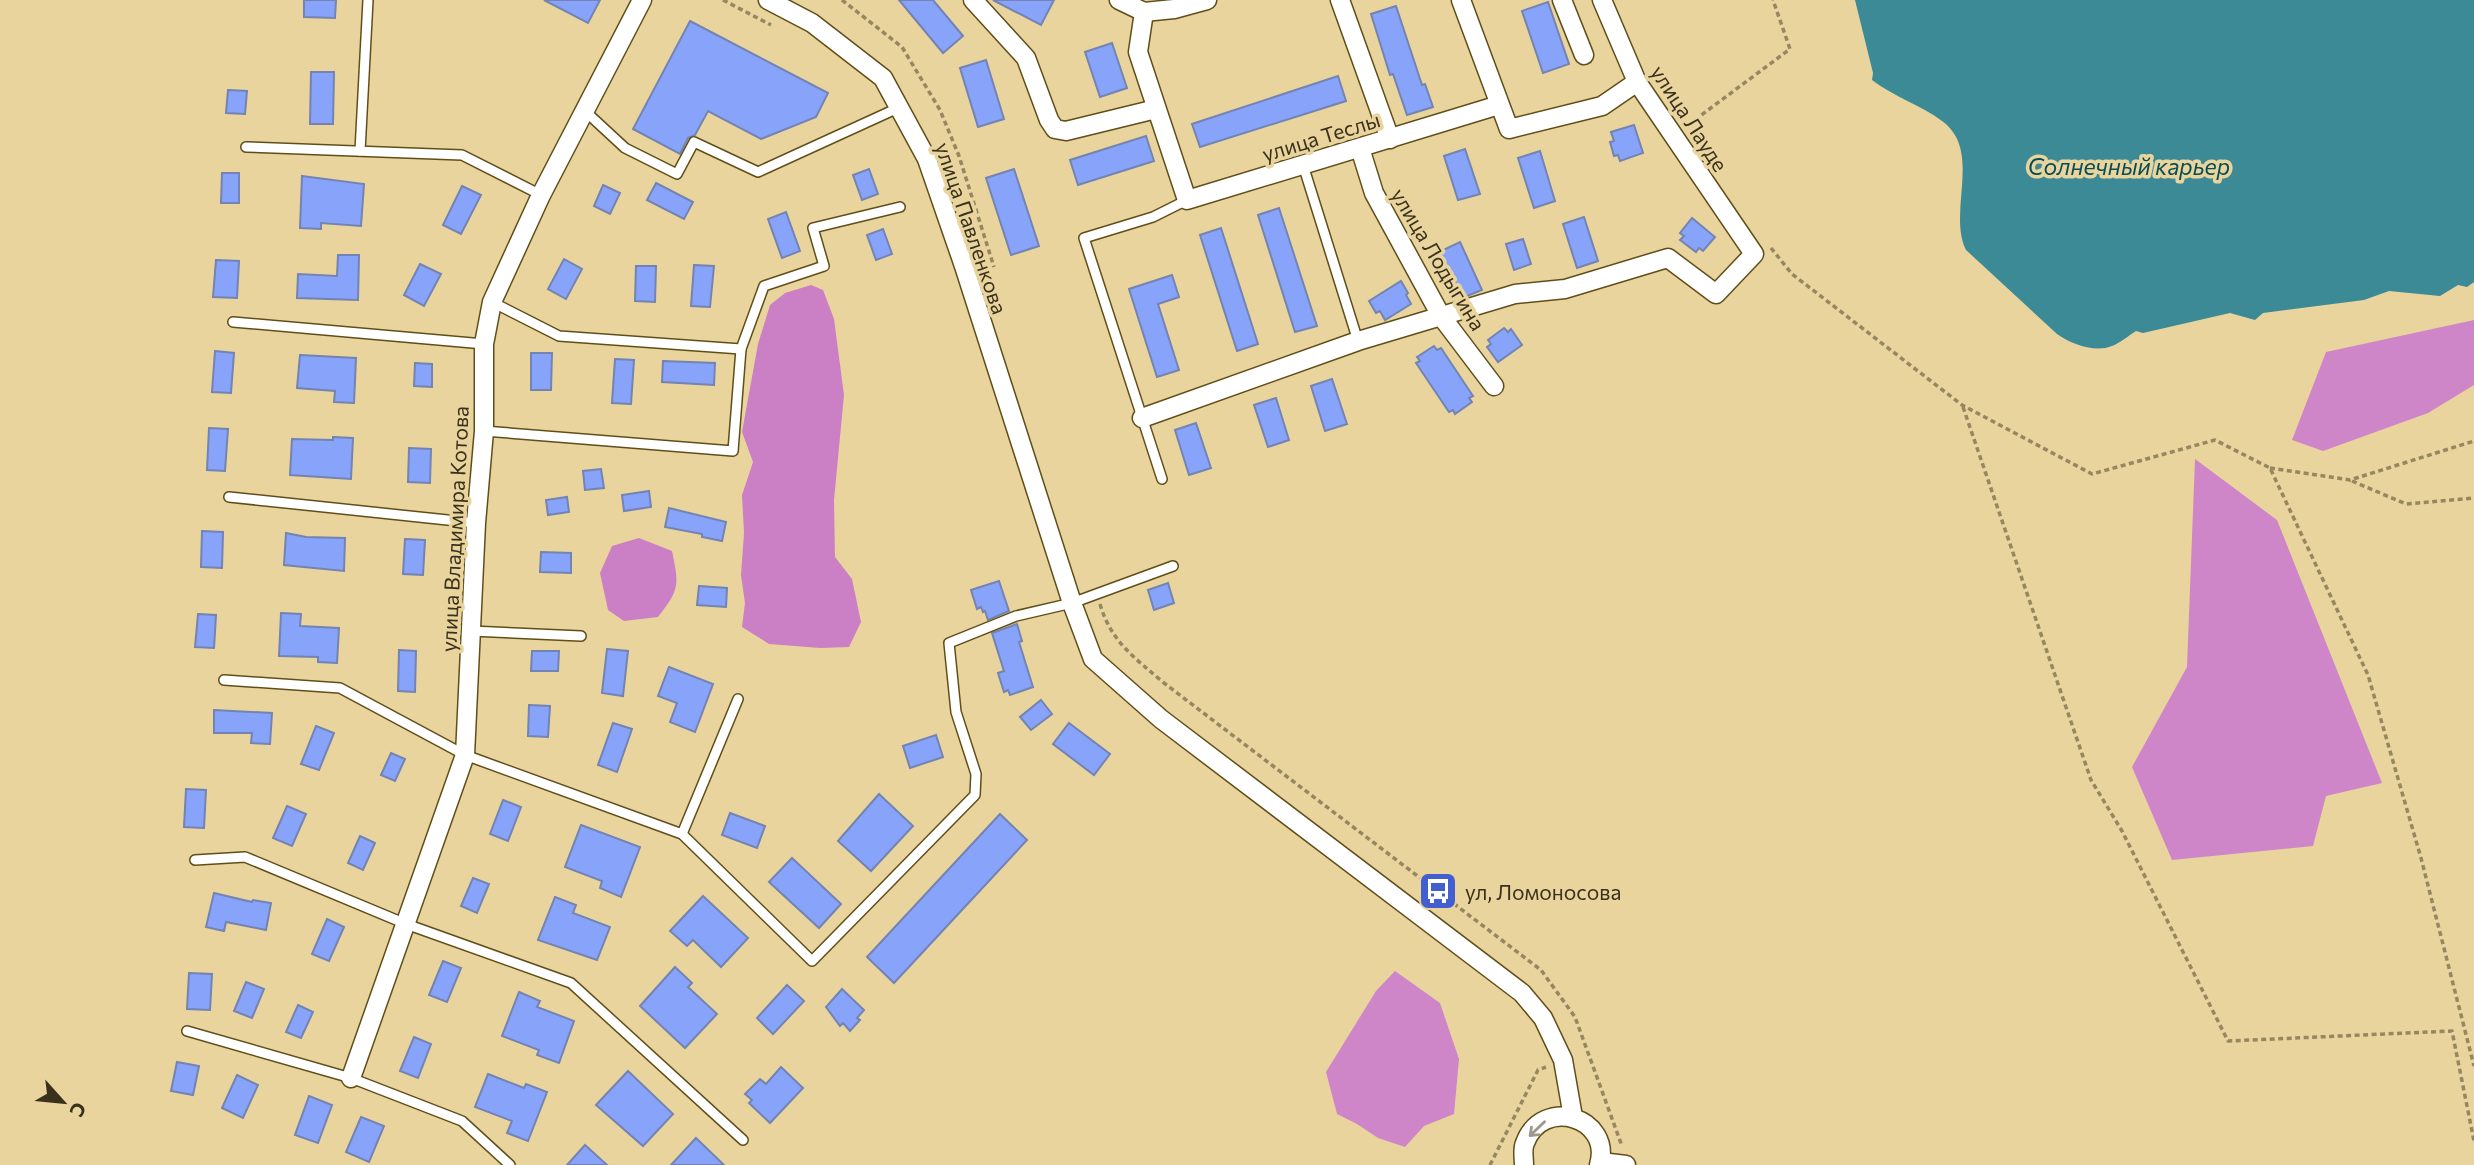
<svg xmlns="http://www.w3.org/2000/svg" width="2474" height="1165" font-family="Commissioner,sans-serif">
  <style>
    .green { fill: #ce86c9 }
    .forest { fill: #cb7fc5 }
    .water { fill: #3c8a96 }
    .building { fill: #88a4fa; stroke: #7383b2; stroke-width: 2 }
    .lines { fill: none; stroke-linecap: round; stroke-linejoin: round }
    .lane-casing { stroke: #604e19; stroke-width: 12 }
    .street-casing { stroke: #604e19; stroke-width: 21 }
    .path { stroke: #968760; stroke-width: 3.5; stroke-dasharray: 5 3.5; stroke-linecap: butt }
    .lane { stroke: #fff; stroke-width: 9 }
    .street { stroke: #fff; stroke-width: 18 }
    .oneway { stroke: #9c988d }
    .labels { text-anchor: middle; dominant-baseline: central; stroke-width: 7; stroke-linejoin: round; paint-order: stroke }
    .street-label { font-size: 21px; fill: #39311b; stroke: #e9d49e }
    .poi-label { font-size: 21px; fill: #39311b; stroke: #e9d49e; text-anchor: start }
    .water-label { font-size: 23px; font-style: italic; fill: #074d56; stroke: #e9d49e }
  </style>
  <rect width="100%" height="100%" fill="#e9d49e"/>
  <g class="green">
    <polygon points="2474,320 2474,385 2428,413 2323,451 2292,440 2326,352"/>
    <polygon points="2195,459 2277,520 2382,783 2326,796 2313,846 2172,860 2132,767 2187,667"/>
    <polygon points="1395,971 1440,1003 1459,1059 1454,1114 1424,1126 1405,1147 1378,1138 1357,1124 1337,1114 1326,1072 1376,991"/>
  </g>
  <g class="forest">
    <polygon points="811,285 823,290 834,319 844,395 834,500 835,557 852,579 861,622 849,647 820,648 769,644 742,627 745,603 741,575 744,533 742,495 753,462 742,432 758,344 770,305 785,293"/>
    <path d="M639,538L672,551C679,585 680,589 658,617L624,621L608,610L600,573L612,546Z"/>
  </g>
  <path class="water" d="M1855,0H2474V282L2467,287L2458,285L2440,296L2389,291L2364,300L2263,313L2255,320L2230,313L2143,333L2136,331C2128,336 2120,343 2112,346C2095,353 2071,344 2057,334L1966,250C1947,211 1983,151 1942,121C1921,105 1894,97 1872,80L1873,73Z"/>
  <g class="building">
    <polygon points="304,0 336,0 335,18 304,17"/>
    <polygon points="544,0 600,0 588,23"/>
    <polygon points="899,0 933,0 963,36 943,53"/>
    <polygon points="993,0 1054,0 1041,25"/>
    <polygon points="1548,2 1569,64 1543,73 1522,11"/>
    <polygon points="1396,6 1422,85 1425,84 1433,107 1407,115 1393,74 1390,75 1371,14"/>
    <polygon points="690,21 828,93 816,117 761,139 708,111 695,135 688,138 680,154 633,129"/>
    <polygon points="1112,43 1127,88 1100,97 1085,52"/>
    <polygon points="986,60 1004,119 978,127 960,68"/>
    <polygon points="311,72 334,72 333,124 310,124"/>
    <polygon points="1338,76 1346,101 1200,147 1192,124"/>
    <polygon points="228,90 247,91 245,114 226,113"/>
    <polygon points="1634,125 1643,153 1620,161 1618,155 1614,156 1610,142 1614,141 1611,132"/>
    <polygon points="1146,136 1154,161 1078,185 1070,160"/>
    <polygon points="1465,149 1480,194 1458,200 1444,156"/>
    <polygon points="1540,151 1555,201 1534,208 1518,158"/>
    <polygon points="869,169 878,194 862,200 853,175"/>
    <polygon points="1014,169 1039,246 1011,255 986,178"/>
    <polygon points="222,173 239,173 239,203 221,203"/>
    <polygon points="302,176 364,184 361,226 321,223 321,229 300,228"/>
    <polygon points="656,183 693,202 684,219 647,200"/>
    <polygon points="603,185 620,193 610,214 594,206"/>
    <polygon points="462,186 481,195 461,234 443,225"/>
    <polygon points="1279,208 1317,326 1295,332 1258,215"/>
    <polygon points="786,212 800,251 782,258 768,219"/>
    <polygon points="1584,217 1598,261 1577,268 1563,224"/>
    <polygon points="1692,218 1715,237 1703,251 1699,248 1696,252 1680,240 1684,236 1680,233"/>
    <polygon points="1221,228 1258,344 1237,351 1200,235"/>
    <polygon points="883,229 892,254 876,260 867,235"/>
    <polygon points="1523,239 1531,264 1514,270 1506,244"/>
    <polygon points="1460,242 1482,290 1460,299 1439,252"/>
    <polygon points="338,255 359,255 358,300 297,298 298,274 337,276"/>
    <polygon points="564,259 582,269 566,299 548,289"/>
    <polygon points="216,260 239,261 237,298 213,297"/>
    <polygon points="420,264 441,274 424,306 404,295"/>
    <polygon points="694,265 714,266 710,307 691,306"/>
    <polygon points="636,266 656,266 655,302 635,301"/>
    <polygon points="1172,275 1179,297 1158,304 1179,370 1157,377 1129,289"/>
    <polygon points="1401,281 1408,293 1406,295 1411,304 1385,320 1380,311 1376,313 1369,301"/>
    <polygon points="1504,328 1508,332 1511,329 1522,345 1498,362 1487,347 1491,344 1488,340"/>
    <polygon points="1434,346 1437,350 1441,348 1473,396 1469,398 1472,402 1455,414 1453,410 1449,412 1416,363 1420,361 1417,357"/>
    <polygon points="215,351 234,353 231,393 212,392"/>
    <polygon points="531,353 552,353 551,390 531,390"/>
    <polygon points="300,355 356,358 354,403 334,402 335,391 297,388"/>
    <polygon points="615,359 634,360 631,404 612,403"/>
    <polygon points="663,361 715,363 714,385 662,382"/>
    <polygon points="415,363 432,364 432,387 414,386"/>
    <polygon points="1332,379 1347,424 1325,431 1311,386"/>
    <polygon points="1276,398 1289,440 1268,447 1254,405"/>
    <polygon points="1196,423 1211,468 1189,475 1175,430"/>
    <polygon points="209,428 228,429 225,471 207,470"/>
    <polygon points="333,437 353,438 351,479 290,475 292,439 333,440"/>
    <polygon points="409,448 431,449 430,483 408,482"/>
    <polygon points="601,469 604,488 585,490 583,471"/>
    <polygon points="649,491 651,507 624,511 622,495"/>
    <polygon points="567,497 569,512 548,515 546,500"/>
    <polygon points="669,508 726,522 722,541 702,537 702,534 665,527"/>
    <polygon points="202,531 223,532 222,568 201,567"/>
    <polygon points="286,533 306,537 345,538 344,571 284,565"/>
    <polygon points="405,539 425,540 423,575 403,574"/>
    <polygon points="541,552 571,553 571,573 540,572"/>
    <polygon points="999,581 1009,611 988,620 985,611 983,612 981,607 977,609 971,590"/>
    <polygon points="1168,583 1174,603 1154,610 1148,590"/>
    <polygon points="699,586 727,588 726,607 697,605"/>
    <polygon points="281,613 301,614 300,626 339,628 337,663 318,662 318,657 279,656"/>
    <polygon points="198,614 216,615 214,648 195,647"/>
    <polygon points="1017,624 1022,641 1019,642 1033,687 1010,695 1008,690 1004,692 998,673 1004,671 992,633"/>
    <polygon points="607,649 628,651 623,696 602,693"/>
    <polygon points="399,650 416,651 415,692 398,691"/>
    <polygon points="532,651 559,651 558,671 531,671"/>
    <polygon points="669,667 713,684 695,732 670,722 677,703 658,696"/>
    <polygon points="1041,700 1052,714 1031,730 1020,717"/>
    <polygon points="529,705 550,706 548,737 528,736"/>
    <polygon points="214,710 272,713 270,744 251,743 252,733 214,733"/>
    <polygon points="613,723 632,729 617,772 598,765"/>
    <polygon points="1069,723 1110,754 1094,775 1053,744"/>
    <polygon points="316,726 334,733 319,770 301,764"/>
    <polygon points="936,735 943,757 910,768 903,746"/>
    <polygon points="391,753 405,759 395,781 381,775"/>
    <polygon points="186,789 206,790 204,828 184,827"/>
    <polygon points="879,794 913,826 871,871 838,841"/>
    <polygon points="503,800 521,807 508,841 490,834"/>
    <polygon points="287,806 306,814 292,846 273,838"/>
    <polygon points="730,813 765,826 757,848 722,835"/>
    <polygon points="1000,814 1027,840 894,983 867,957"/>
    <polygon points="581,825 640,847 621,897 600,888 602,881 565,867"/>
    <polygon points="360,836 375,843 363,870 348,863"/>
    <polygon points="792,858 841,904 819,928 769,882"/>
    <polygon points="473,878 489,884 477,913 461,906"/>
    <polygon points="214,893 252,902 253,900 271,903 266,930 226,922 224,931 206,927"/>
    <polygon points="703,896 748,938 721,967 693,940 687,946 670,931"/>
    <polygon points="555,897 576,905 573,913 610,927 597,960 538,940"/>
    <polygon points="327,919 344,927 329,961 312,954"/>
    <polygon points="443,961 461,968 447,1002 429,995"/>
    <polygon points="675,967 692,983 688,987 717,1014 685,1048 640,1006"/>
    <polygon points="189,973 212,974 210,1010 187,1009"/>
    <polygon points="246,982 264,989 252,1018 234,1011"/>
    <polygon points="787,985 804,1001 773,1034 757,1018"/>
    <polygon points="842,989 864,1010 857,1018 860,1020 850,1031 843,1023 840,1026 826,1007"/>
    <polygon points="519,992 540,1001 537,1007 574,1021 559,1063 537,1055 539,1050 502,1036"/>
    <polygon points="298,1005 313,1012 301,1038 286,1032"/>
    <polygon points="414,1037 431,1044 418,1078 400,1071"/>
    <polygon points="177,1062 199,1066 193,1095 171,1091"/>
    <polygon points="781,1067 803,1088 770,1123 749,1103 752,1100 745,1094 760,1079 766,1084"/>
    <polygon points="628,1071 673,1114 643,1146 596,1105"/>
    <polygon points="488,1074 524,1088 526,1084 547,1092 528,1141 507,1133 512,1121 475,1107"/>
    <polygon points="237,1075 258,1085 243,1118 222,1108"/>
    <polygon points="309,1096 332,1105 318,1143 295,1135"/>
    <polygon points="361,1117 384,1126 369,1162 346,1152"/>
    <polygon points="696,1138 724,1165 671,1165"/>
    <polygon points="585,1145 607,1165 567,1165"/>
  </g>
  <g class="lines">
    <defs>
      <g id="lane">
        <polyline points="585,111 625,148 677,174 694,142 758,172 898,108"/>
        <polyline points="246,147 462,155 541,195"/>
        <polyline points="360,151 368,0"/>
        <polyline points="1303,165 1358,341"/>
        <polyline points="492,302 559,336 741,349"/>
        <polyline points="233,322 484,344"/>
        <polyline points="484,431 733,451 741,349 764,286 824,266 813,228 900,207"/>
        <polyline points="1162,479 1084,238 1153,217 1187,200"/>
        <polyline points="229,497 476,523"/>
        <polyline points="471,631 581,636"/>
        <polyline points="224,680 340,688 465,755 682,834 812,961 975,795 976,774 956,712 949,643 1016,616 1072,603 1173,566"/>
        <polyline points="682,834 738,699"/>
        <polyline points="195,860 245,857 406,924 571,983 743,1140"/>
        <polyline points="187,1031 351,1078 462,1121 510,1165"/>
      </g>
      <g id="street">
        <polyline points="768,0 812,23 883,78 927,159 964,266 1072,603 1093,659 1161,719 1522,993 1543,1018 1563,1060 1573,1117"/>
        <polyline points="973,0 1026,58 1049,120 1055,129 1066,131 1156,109"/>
        <polyline points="1119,0 1144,12 1174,9 1207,0"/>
        <polyline points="1340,0 1390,139"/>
        <polyline points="1461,0 1509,129 1602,106 1637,82"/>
        <polyline points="1562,0 1584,55"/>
        <polyline points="1144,12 1138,52 1187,200 1499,105"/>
        <polyline points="1360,148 1374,193 1441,316 1494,386"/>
        <polyline points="1142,418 1358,341 1515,294 1565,289 1668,258 1716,294 1754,254 1637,82 1602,0"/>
        <polyline points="351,1078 465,755 476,523 484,431 484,344 492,302 541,195 642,0"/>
        <polyline points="1601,1162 1626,1165"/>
        <path d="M1524,1165C1524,1158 1522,1149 1525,1143C1542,1096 1613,1117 1599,1165"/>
      </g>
    </defs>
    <use href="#lane" class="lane-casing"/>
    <use href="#street" class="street-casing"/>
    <g class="path">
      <polyline points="723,0 771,25"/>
      <polyline points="842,0 902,47 940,110 959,156 994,267"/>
      <polyline points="1688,125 1790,49 1773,0"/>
      <polyline points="1771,248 1792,274 1962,405 2092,474 2215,440 2270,468 2368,675 2421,858 2474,1066"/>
      <polyline points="1963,407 2091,780 2122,831 2228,1041 2452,1031 2474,1141"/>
      <polyline points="2270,468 2350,480 2474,441"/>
      <polyline points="2352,481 2406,504 2474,498"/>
      <path d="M1100,604C1111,642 1135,658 1164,683L1541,970L1575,1017L1622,1146"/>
      <polyline points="1490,1165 1538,1070 1546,1067"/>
    </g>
    <use href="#lane" class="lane"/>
    <use href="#street" class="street"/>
  </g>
  <defs><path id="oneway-shaft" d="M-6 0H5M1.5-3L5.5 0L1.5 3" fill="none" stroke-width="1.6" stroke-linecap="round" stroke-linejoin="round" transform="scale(1.75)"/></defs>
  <use class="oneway" href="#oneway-shaft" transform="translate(1537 1129) rotate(136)"/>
  <defs>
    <symbol id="bus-square" viewBox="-11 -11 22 22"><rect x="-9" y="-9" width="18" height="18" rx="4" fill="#435ed1" stroke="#e9d49e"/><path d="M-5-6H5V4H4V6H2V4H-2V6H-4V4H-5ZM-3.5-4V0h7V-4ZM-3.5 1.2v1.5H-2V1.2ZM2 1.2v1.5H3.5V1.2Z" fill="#fff"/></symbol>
  </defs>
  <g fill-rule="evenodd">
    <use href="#bus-square" x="1416" y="869" width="44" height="44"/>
  </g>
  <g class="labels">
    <g class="street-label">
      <text transform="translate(1690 118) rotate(57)">улица Лауде</text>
      <text transform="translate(1321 136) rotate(-17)">улица Теслы</text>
      <text transform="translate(972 228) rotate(71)">улица Павленкова</text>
      <text transform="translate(1439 259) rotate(59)">улица Лодыгина</text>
      <text transform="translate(454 529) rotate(-87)">улица Владимира Котова</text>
    </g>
    <g class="poi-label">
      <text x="1465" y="891">ул, Ломоносова</text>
    </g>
    <g class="water-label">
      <text x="2129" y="166">Солнечный карьер</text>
    </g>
  </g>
  <g transform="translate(63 1102) rotate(117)" stroke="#e9d49e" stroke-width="5" paint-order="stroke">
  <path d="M0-5L12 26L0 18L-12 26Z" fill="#39311b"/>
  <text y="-10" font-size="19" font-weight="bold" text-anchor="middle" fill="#39311b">С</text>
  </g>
</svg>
